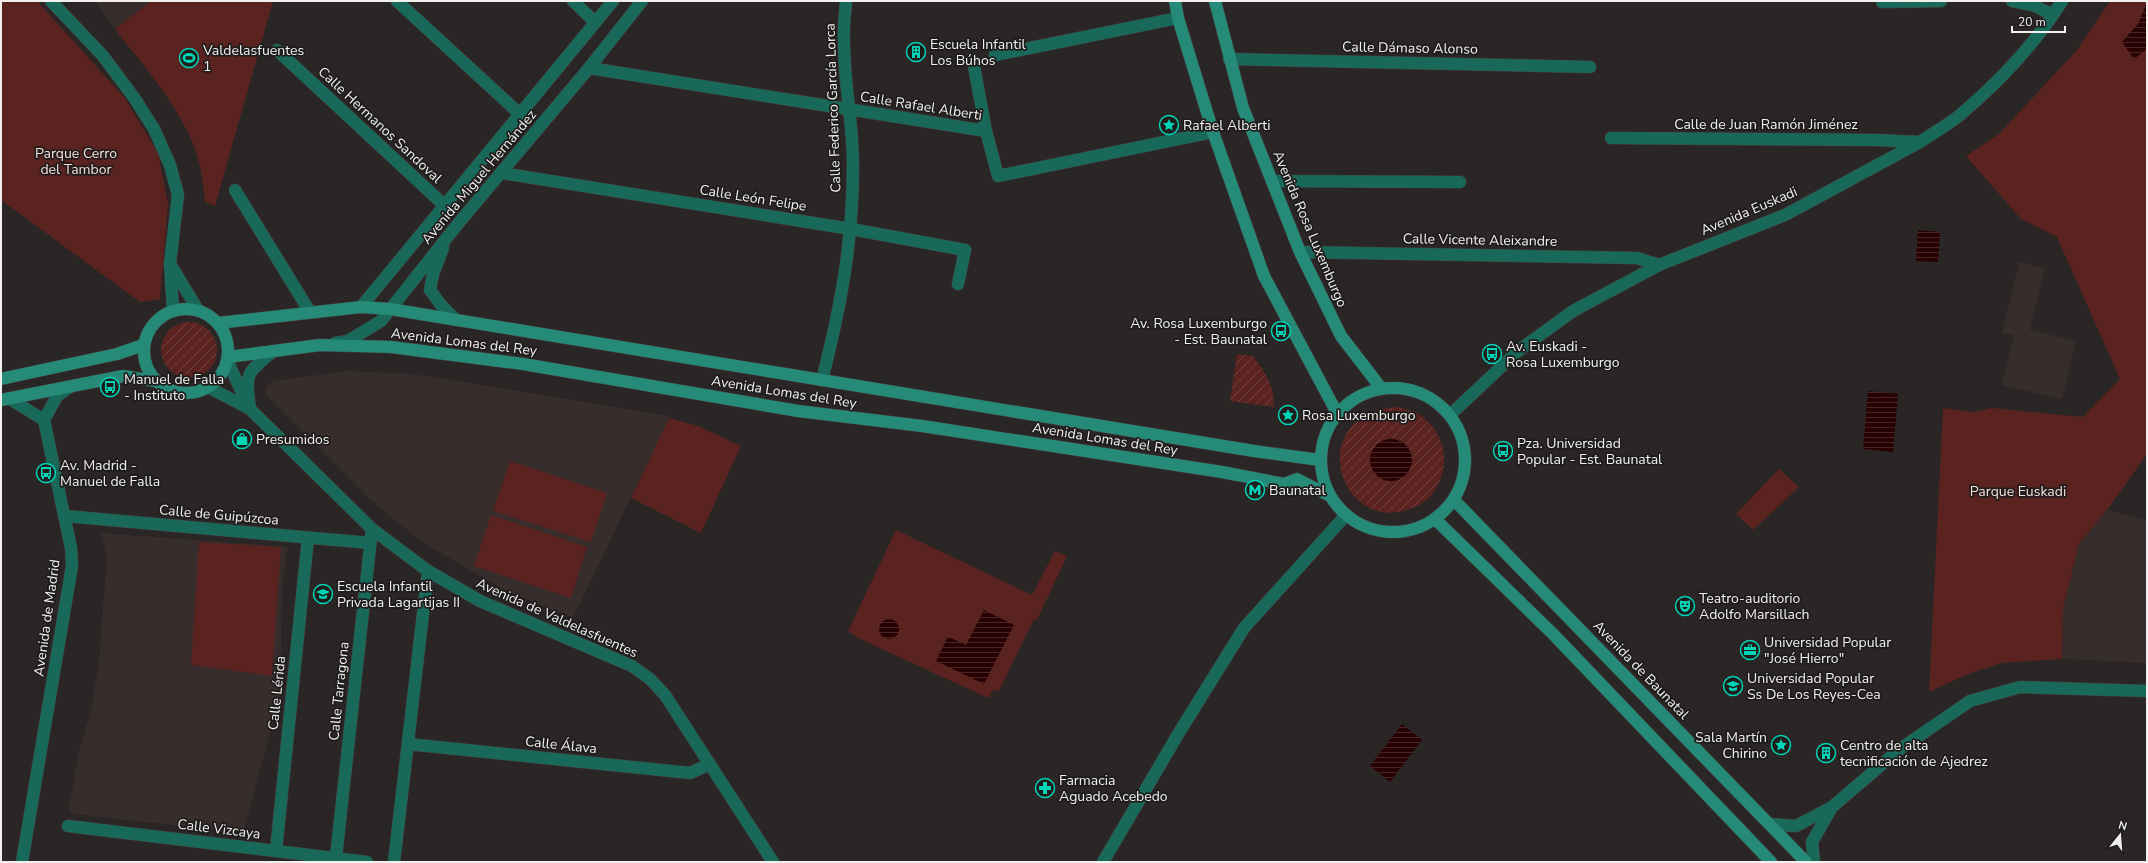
<svg xmlns="http://www.w3.org/2000/svg" width="2148" height="863" font-family="'Nunito Sans',sans-serif">
  <style>
    .built { fill: #372d2c }
    .park { fill: #5a2320; fill-rule: evenodd }
    .garden { fill: url(#garden-furrows); fill-rule: evenodd }
    .water { fill: url(#water-rules) }
    .lines { fill: none; stroke-linecap: round; stroke-linejoin: round }
    .street-casing { stroke: #454241; stroke-width: 13 }
    .secondary-casing { stroke: #454241; stroke-width: 13 }
    .street { stroke: #19695b; stroke-width: 12 }
    .secondary { stroke: #268a78; stroke-width: 12 }
    .labels { text-anchor: middle; dominant-baseline: central; stroke-width: 3.5; stroke-linejoin: round; paint-order: stroke }
    .poi-label { font-size: 14px; fill: #f2efef; stroke: #1f1c1c; text-anchor: start }
    .street-label { font-size: 14px; fill: #f2efef; stroke: #1f1c1c }
    .park-label { font-size: 14px; fill: #f7ddda; stroke: #1f1c1c }
  </style>
  <defs>
    <pattern id="garden-furrows" width="10" height="10" patternUnits="userSpaceOnUse"><rect width="10" height="10" fill="#5a2320"/><path d="M-1 1l2-2M0 10L10 0M9 11l2-2" fill="none" stroke="#724341"/></pattern>
    <pattern id="water-rules" width="6" height="5" patternUnits="userSpaceOnUse"><rect width="6" height="5" fill="#280102"/><path d="M0 2.5h6" fill="none" stroke="#482627"/></pattern>
  </defs>
  <rect width="100%" height="100%" fill="#292625"/>
  <g class="built">
    <polygon points="95,1 151,1 115,29"/>
    <polygon points="2019,262 2045,268 2030,330 2076,341 2062,399 2002,385 2014,335 2002,333"/>
    <polygon points="347,371 413,374 670,416 573,618 501,588 427,545 394,520 370,499 265,394 267,386 273,381"/>
    <polygon points="2107,510 2147,520 2147,663 2062,659 2063,609 2079,544"/>
    <polygon points="101,533 288,547 282,582 281,693 243,833 73,814 69,808 79,750 91,711 99,661 107,554"/>
  </g>
  <g class="park">
    <polygon points="1,1 37,1 124,97 158,153 168,204 160,299 140,302 1,200"/>
    <path d="M151,1H273L215,206L205,202C203,180 200,157 190,137C172,97 141,63 115,29Z"/>
    <polygon points="2110,1 2147,1 2147,454 2107,510 2079,544 2063,609 2062,659 2002,663 1968,674 1929,692 1943,408 1974,412 1992,408 2083,417 2120,379 2057,237 2021,219 1966,156 1999,134 2077,50"/>
    <polygon points="669,418 698,426 741,446 701,533 631,498"/>
    <polygon points="510,461 607,493 591,542 493,511"/>
    <polygon points="1779,469 1799,487 1753,530 1736,514"/>
    <polygon points="491,515 587,547 571,598 474,566"/>
    <path d="M896,530L1032,595L1055,551L1067,556L1037,620L1034,619L999,691L993,690L988,698L858,638L848,631ZM888,620L899,629L897,635L890,639L884,637L882,623ZM948,637L966,645L936,661Z"/>
    <polygon points="199,542 281,547 272,676 191,665"/>
  </g>
  <g class="garden">
    <circle cx="189" cy="350" r="28"/>
    <path d="M1237,354L1253,356C1266,374 1274,384 1274,407L1230,401Z"/>
    <path d="M1397,407C1403,409 1410,410 1415,412C1446,429 1453,467 1432,494C1425,503 1415,508 1404,511C1335,528 1306,413 1397,407ZM1391,438L1404,443L1412,455L1375,474L1369,461L1378,443Z"/>
  </g>
  <g class="water">
    <polygon points="2147,2 2147,49 2134,59 2122,42 2138,24"/>
    <polygon points="1918,230 1940,232 1938,262 1916,261"/>
    <polygon points="1868,391 1898,394 1893,452 1863,449"/>
    <circle cx="1391" cy="460" r="21"/>
    <polygon points="984,610 1014,625 984,684 936,661 948,637 966,645"/>
    <circle cx="889" cy="629" r="10"/>
    <polygon points="1402,724 1422,740 1390,782 1370,766"/>
  </g>
  <g class="lines">
    <defs>
      <g id="street">
        <polyline points="51,1 103,56 135,99 154,129 170,165 178,195 170,264 173,310"/>
        <polyline points="397,1 521,115"/>
        <polyline points="573,1 595,22"/>
        <polyline points="2012,1 2033,5 2053,15"/>
        <polyline points="1882,2 1941,1"/>
        <polyline points="277,50 445,206"/>
        <polyline points="995,55 1178,18"/>
        <polyline points="1229,59 1590,67"/>
        <polyline points="973,61 986,131 998,176 1213,132"/>
        <polyline points="589,68 986,131"/>
        <polyline points="1611,138 1876,140 1919,142"/>
        <polyline points="502,173 851,229 965,250 958,284"/>
        <polyline points="1272,181 1460,182"/>
        <polyline points="235,190 310,312"/>
        <polyline points="443,248 433,274 430,290 441,305 456,320"/>
        <polyline points="1300,252 1637,258 1659,265"/>
        <polyline points="172,267 198,310"/>
        <polyline points="361,307 613,1"/>
        <polyline points="335,343 348,341 381,321 457,225 589,68 642,1"/>
        <polyline points="227,360 245,399"/>
        <path d="M822,380C841,306 853,241 853,164C853,124 844,84 844,43C843,29 845,15 846,1"/>
        <polyline points="208,387 250,409 372,529 428,571 480,601 632,666 650,679 665,695 773,862"/>
        <polyline points="10,399 44,420"/>
        <path d="M250,409C246,374 244,375 272,352"/>
        <path d="M1450,415L1518,351L1573,311L1659,265L1785,215L1920,142C1933,133 1948,125 1960,115C1999,82 2035,44 2062,1"/>
        <polyline points="65,516 370,543"/>
        <polyline points="408,744 690,773 710,764"/>
        <polyline points="1770,824 1796,826 1832,807 1900,749 1970,701 2020,687 2147,691"/>
        <polyline points="68,826 367,862"/>
        <polyline points="276,851 308,538"/>
        <polyline points="336,857 372,529"/>
        <polyline points="22,862 72,566 71,548 44,420 57,396 70,387"/>
        <polyline points="394,862 428,571"/>
        <polyline points="1103,862 1180,731 1244,628 1346,515"/>
        <polyline points="1814,862 1812,842 1832,807"/>
      </g>
      <g id="secondary">
        <polyline points="1175,1 1178,18 1213,132 1264,276 1337,413"/>
        <polyline points="1215,1 1243,108 1300,252 1341,336 1381,388"/>
        <circle cx="186" cy="351" r="42"/>
        <polyline points="218,323 361,307 390,309 1254,451 1320,460"/>
        <polyline points="228,357 320,345 391,347 523,364 798,411 922,426 1222,472 1284,484 1297,479 1330,496"/>
        <polyline points="1,379 117,354 143,345"/>
        <circle cx="1393" cy="460" r="72"/>
        <polyline points="1,400 123,376 155,381"/>
        <polyline points="1454,500 1806,862"/>
        <polyline points="1435,519 1554,635 1771,862"/>
      </g>
    </defs>
    <use href="#street" class="street-casing"/>
    <use href="#secondary" class="secondary-casing"/>
    <use href="#street" class="street"/>
    <use href="#secondary" class="secondary"/>
  </g>
  <defs>
    <symbol id="building-ring" viewBox="-11 -11 22 22"><circle r="9.5" fill="#1f1c1c" stroke="#00d5b7" stroke-width="1.5"/><path d="M-4-6H4V6H1V3H-1V6H-4ZM-2.5-4.3h1.7v1.8h-1.7ZM.8-4.3h1.7v1.8H.8ZM-2.5-1h1.7V.8h-1.7ZM.8-1h1.7V.8H.8Z" fill="#00d5b7"/></symbol>
    <symbol id="stadium-ring" viewBox="-11 -11 22 22"><circle r="9.5" fill="#1f1c1c" stroke="#00d5b7" stroke-width="1.5"/><path d="M0-5a6.5 5 0 1 0 0 10a6.5 5 0 1 0 0-10ZM-3.5-1.8h7v3.6h-7Z" fill="#00d5b7"/></symbol>
    <symbol id="sight-ring" viewBox="-11 -11 22 22"><circle r="9.5" fill="#1f1c1c" stroke="#00d5b7" stroke-width="1.5"/><path d="M0-6L1.8-2.2L6-1.7L2.9 1.2L3.7 5.4L0 3.3L-3.7 5.4L-2.9 1.2L-6-1.7L-1.8-2.2Z" fill="#00d5b7"/></symbol>
    <symbol id="bus-ring" viewBox="-11 -11 22 22"><circle r="9.5" fill="#1f1c1c" stroke="#00d5b7" stroke-width="1.5"/><path d="M-5-6H5V4H4V6H2V4H-2V6H-4V4H-5ZM-3.5-4V0h7V-4ZM-3.5 1.2v1.5H-2V1.2ZM2 1.2v1.5H3.5V1.2Z" fill="#00d5b7"/></symbol>
    <symbol id="shop-ring" viewBox="-11 -11 22 22"><circle r="9.5" fill="#1f1c1c" stroke="#00d5b7" stroke-width="1.5"/><path d="M-5-2.5h2.3a2.7 3.5 0 0 1 5.4 0H5L5.5 6h-11ZM-1.5-2.5h3a1.5 2.3 0 0 0-3 0Z" fill="#00d5b7"/></symbol>
    <symbol id="metro-ring" viewBox="-11 -11 22 22"><circle r="9.5" fill="#1f1c1c" stroke="#00d5b7" stroke-width="1.5"/><path d="M-5.5 5V-5H-3L0 0L3-5H5.5V5H3V-.5L0 4L-3-.5V5Z" fill="#00d5b7"/></symbol>
    <symbol id="school-ring" viewBox="-11 -11 22 22"><circle r="9.5" fill="#1f1c1c" stroke="#00d5b7" stroke-width="1.5"/><path d="M0-5L7-2L0 1L-7-2ZM-4 1L0 2.5L4 1V4Q0 6-4 4Z" fill="#00d5b7"/></symbol>
    <symbol id="theatre-ring" viewBox="-11 -11 22 22"><circle r="9.5" fill="#1f1c1c" stroke="#00d5b7" stroke-width="1.5"/><path d="M-5-5.5Q0-4 5-5.5V0Q5 5 0 6Q-5 5-5 0ZM-3.3-2.5H-1v1.5H-3.3ZM1-2.5H3.3v1.5H1ZM-2.8 1Q0 5.5 2.8 1Z" fill="#00d5b7"/></symbol>
    <symbol id="office-ring" viewBox="-11 -11 22 22"><circle r="9.5" fill="#1f1c1c" stroke="#00d5b7" stroke-width="1.5"/><path d="M-6-3h4V-5.5h4V-3h4V5H-6ZM-1-4.5V-3h2v-1.5ZM-6 0V1H6V0Z" fill="#00d5b7"/></symbol>
    <symbol id="pharmacy-ring" viewBox="-11 -11 22 22"><circle r="9.5" fill="#1f1c1c" stroke="#00d5b7" stroke-width="1.5"/><path d="M-2-6h4v4h4v4h-4v4h-4v-4h-4v-4h4Z" fill="#00d5b7"/></symbol>
  </defs>
  <g fill-rule="evenodd">
    <use href="#building-ring" x="905" y="41" width="22" height="22"/>
    <use href="#stadium-ring" x="178" y="47" width="22" height="22"/>
    <use href="#sight-ring" x="1158" y="114" width="22" height="22"/>
    <use href="#bus-ring" x="1270" y="320" width="22" height="22"/>
    <use href="#bus-ring" x="1481" y="343" width="22" height="22"/>
    <use href="#bus-ring" x="99" y="376" width="22" height="22"/>
    <use href="#sight-ring" x="1277" y="404" width="22" height="22"/>
    <use href="#shop-ring" x="231" y="428" width="22" height="22"/>
    <use href="#bus-ring" x="1492" y="440" width="22" height="22"/>
    <use href="#bus-ring" x="35" y="462" width="22" height="22"/>
    <use href="#metro-ring" x="1244" y="479" width="22" height="22"/>
    <use href="#school-ring" x="312" y="583" width="22" height="22"/>
    <use href="#theatre-ring" x="1674" y="595" width="22" height="22"/>
    <use href="#office-ring" x="1739" y="639" width="22" height="22"/>
    <use href="#school-ring" x="1722" y="675" width="22" height="22"/>
    <use href="#sight-ring" x="1770" y="734" width="22" height="22"/>
    <use href="#building-ring" x="1815" y="742" width="22" height="22"/>
    <use href="#pharmacy-ring" x="1034" y="777" width="22" height="22"/>
  </g>
  <g class="labels">
    <g class="poi-label">
      <text x="930" y="44">Escuela Infantil<tspan x="930" dy="16">Los Búhos</tspan></text>
      <text x="203" y="50">Valdelasfuentes<tspan x="203" dy="16">1</tspan></text>
      <text x="1183" y="125">Rafael Alberti</text>
      <text x="1267" y="323" text-anchor="end">Av. Rosa Luxemburgo<tspan x="1267" dy="16">- Est. Baunatal</tspan></text>
      <text x="1506" y="346">Av. Euskadi -<tspan x="1506" dy="16">Rosa Luxemburgo</tspan></text>
      <text x="124" y="379">Manuel de Falla<tspan x="124" dy="16">- Instituto</tspan></text>
      <text x="1302" y="415">Rosa Luxemburgo</text>
      <text x="256" y="439">Presumidos</text>
      <text x="1517" y="443">Pza. Universidad<tspan x="1517" dy="16">Popular - Est. Baunatal</tspan></text>
      <text x="60" y="465">Av. Madrid -<tspan x="60" dy="16">Manuel de Falla</tspan></text>
      <text x="1269" y="490">Baunatal</text>
      <text x="337" y="586">Escuela Infantil<tspan x="337" dy="16">Privada Lagartijas II</tspan></text>
      <text x="1699" y="598">Teatro-auditorio<tspan x="1699" dy="16">Adolfo Marsillach</tspan></text>
      <text x="1764" y="642">Universidad Popular<tspan x="1764" dy="16">"José Hierro"</tspan></text>
      <text x="1747" y="678">Universidad Popular<tspan x="1747" dy="16">Ss De Los Reyes-Cea</tspan></text>
      <text x="1767" y="737" text-anchor="end">Sala Martín<tspan x="1767" dy="16">Chirino</tspan></text>
      <text x="1840" y="745">Centro de alta<tspan x="1840" dy="16">tecnificación de Ajedrez</tspan></text>
      <text x="1059" y="780">Farmacia<tspan x="1059" dy="16">Aguado Acebedo</tspan></text>
    </g>
    <g class="street-label">
      <text transform="translate(1410 48) rotate(1)">Calle Dámaso Alonso</text>
      <text transform="translate(921 106) rotate(9)">Calle Rafael Alberti</text>
      <text transform="translate(833 108) rotate(-92)">Calle Federico García Lorca</text>
      <text x="1766" y="124">Calle de Juan Ramón Jiménez</text>
      <text transform="translate(380 125) rotate(43)">Calle Hermanos Sandoval</text>
      <text transform="translate(479 177) rotate(-50)">Avenida Miguel Hernández</text>
      <text transform="translate(753 198) rotate(9)">Calle León Felipe</text>
      <text transform="translate(1749 211) rotate(-23)">Avenida Euskadi</text>
      <text transform="translate(1310 229) rotate(67)">Avenida Rosa Luxemburgo</text>
      <text transform="translate(1480 240) rotate(1)">Calle Vicente Aleixandre</text>
      <text transform="translate(464 342) rotate(7)">Avenida Lomas del Rey</text>
      <text transform="translate(784 392) rotate(9)">Avenida Lomas del Rey</text>
      <text transform="translate(1105 439) rotate(9)">Avenida Lomas del Rey</text>
      <text transform="translate(219 515) rotate(5)">Calle de Guipúzcoa</text>
      <text transform="translate(47 618) rotate(-82)">Avenida de Madrid</text>
      <text transform="translate(557 618) rotate(24)">Avenida de Valdelasfuentes</text>
      <text transform="translate(1641 670) rotate(46)">Avenida de Baunatal</text>
      <text transform="translate(339 691) rotate(-84)">Calle Tarragona</text>
      <text transform="translate(277 693) rotate(-84)">Calle Lérida</text>
      <text transform="translate(561 745) rotate(6)">Calle Álava</text>
      <text transform="translate(219 829) rotate(7)">Calle Vizcaya</text>
    </g>
    <g class="park-label">
      <text x="76" y="153">Parque Cerro<tspan x="76" dy="16">del Tambor</tspan></text>
      <text x="2018" y="491">Parque Euskadi</text>
    </g>
  </g>
  <rect width="2148" height="863" fill="none" stroke="#f2efef" stroke-width="4"/>
  <g transform="translate(2120 835) rotate(17)" stroke="#1f1c1c" stroke-width="3" paint-order="stroke">
  <path d="M0-3L7 15L0 10L-7 15Z" fill="#f2efef"/>
  <text y="-6" font-size="11" font-weight="bold" text-anchor="middle" fill="#f2efef">N</text>
  </g>
  <path d="M2012 26v6h53v-6" fill="none" stroke="#f2efef" stroke-width="2"/>
  <text x="2018" y="26" font-size="12" fill="#f2efef" stroke="#1f1c1c" stroke-width="3" paint-order="stroke">20 m</text>
</svg>
